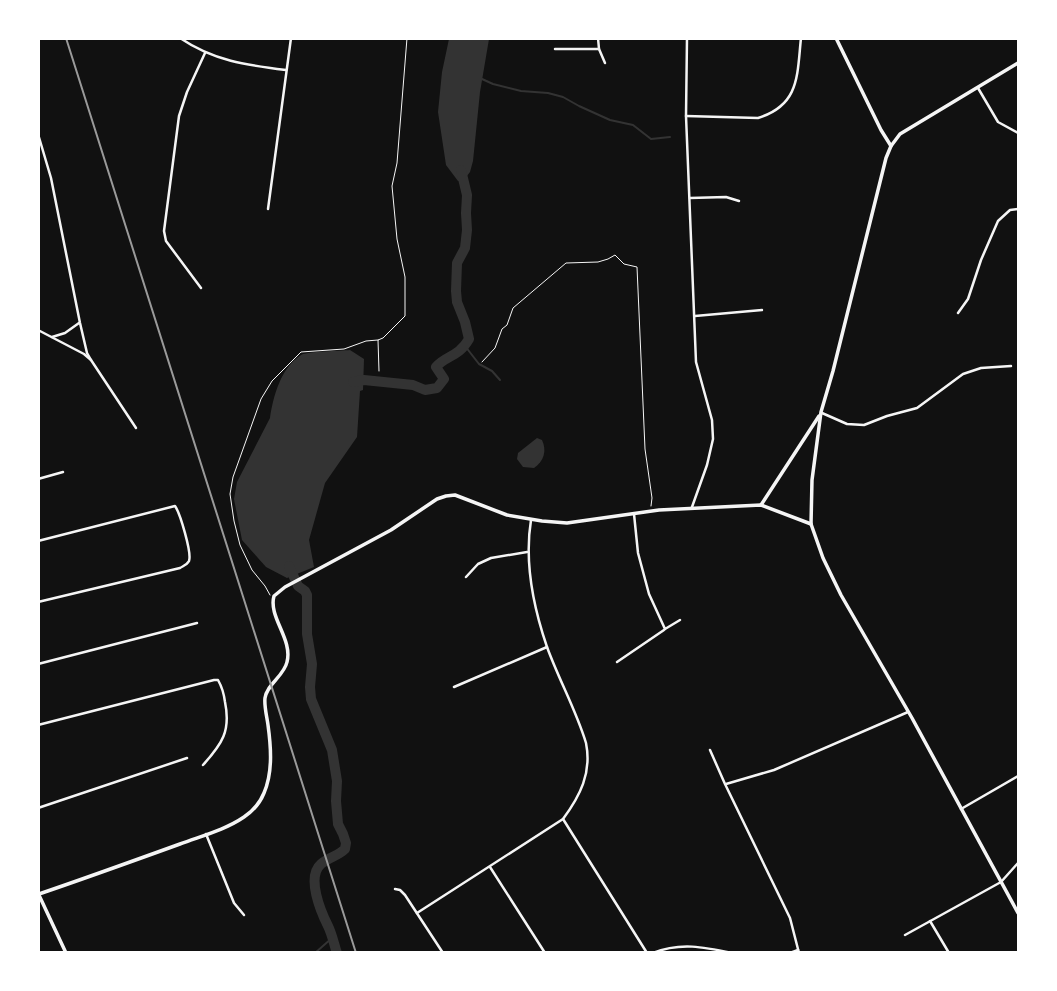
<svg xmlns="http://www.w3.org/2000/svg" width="1057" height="991" font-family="'Work Sans',sans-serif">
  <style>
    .water { fill: #333 }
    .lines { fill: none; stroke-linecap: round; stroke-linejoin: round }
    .stream { stroke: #333; stroke-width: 2 }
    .river { stroke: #333; stroke-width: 10 }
    .path { stroke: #f5f5f5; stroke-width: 1 }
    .minor { stroke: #f5f5f5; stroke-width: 2.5 }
    .tertiary { stroke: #f5f5f5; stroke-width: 3.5 }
    .secondary { stroke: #f5f5f5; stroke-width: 3.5 }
    .rail { stroke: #9a9a9a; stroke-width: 2 }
  </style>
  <rect width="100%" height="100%" fill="#111"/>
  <g class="water">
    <polygon points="449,39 489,39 480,92 473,161 470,172 463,181 458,181 446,165 438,112 442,72"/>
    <path d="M350,350L364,359L363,390L360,391L357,437L325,483L309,540L314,567L287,578L266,567L242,540L234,499L237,482L270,418C273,397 281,367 301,355C308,351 340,351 350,350Z"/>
    <path d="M537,438L542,440C547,451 544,461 534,468L523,467L517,459L518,453Z"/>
  </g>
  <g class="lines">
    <g class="stream">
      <polyline points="482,79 493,84 521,91 548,93 563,97 579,106 610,120 633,125 651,139 670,137"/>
      <polyline points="465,346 479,364 492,371 500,380"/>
      <polyline points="315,953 332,938"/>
    </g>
    <g class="river">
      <path d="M353,382L364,380L413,385L425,390L437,388L444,379L436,367C446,355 458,358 469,339L465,322L457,302L456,291L457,263L465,248L467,230L466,213L467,195L461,170"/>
      <path d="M289,566L298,586L305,591L307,595V634L312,664L310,687L311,699L332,750L337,781L336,801L338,824L343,834L346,843L345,849C338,856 329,857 321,864C306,877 321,912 328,926C332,934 334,944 337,953"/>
    </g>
    <g class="path">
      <polyline points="482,362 495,348 502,329 507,325 513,308 566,263 598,262 608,259 615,255 624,264 637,267 645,449 652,498 651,506"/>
      <polyline points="379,371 378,340 383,338 405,316 405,277 397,239 392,186 397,163 407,38"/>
      <polyline points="270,595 265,586 252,570 240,545 234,521 230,494 233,477 261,399 272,381 301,352 344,349 366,341 378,340"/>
    </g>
    <g class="minor">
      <path d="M180,38C214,61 246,65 286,70"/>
      <polyline points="598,38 599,49 605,63"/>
      <polyline points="687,38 686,116 696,362 712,420 713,439 707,465 692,507"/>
      <polyline points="555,49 599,49"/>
      <polyline points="978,88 998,122 1018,133"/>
      <path d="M686,116L758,118C800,105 797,75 801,38"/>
      <polyline points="38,134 51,178 80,323 87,353 91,360"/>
      <polyline points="690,198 726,197 739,201"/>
      <polyline points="268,209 291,38"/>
      <polyline points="201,288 166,241 164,231 179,116 187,92 205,53"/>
      <polyline points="958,313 968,299 981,260 998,221 1010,210 1018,209"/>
      <polyline points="695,316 762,310"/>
      <polyline points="38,330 84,354 91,360 136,428"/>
      <polyline points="52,337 65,333 79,323"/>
      <polyline points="822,413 847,424 864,425 887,416 917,408 963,374 981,368 1011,366"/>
      <polyline points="38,479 63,472"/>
      <polyline points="634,514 638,553 649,594 665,629 680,620"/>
      <path d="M38,541L175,506C180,513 192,553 189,561C187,565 183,566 180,568L38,602"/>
      <polyline points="466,577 478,564 491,558 527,552"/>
      <polyline points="617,662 664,630"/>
      <polyline points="38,664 197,623"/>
      <polyline points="454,687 547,647"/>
      <path d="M38,725L214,680H218C222,687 224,694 225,702C231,731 222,744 203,765"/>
      <polyline points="710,750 725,784 790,918 799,953"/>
      <polyline points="726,784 774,770 908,712"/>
      <polyline points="38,808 187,758"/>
      <polyline points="961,809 1018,776"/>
      <polyline points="563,819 647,953"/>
      <polyline points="206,834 234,903 244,915"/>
      <polyline points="490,867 545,953"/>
      <polyline points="395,889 400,890 405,895 443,953"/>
      <path d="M417,913L563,819C580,796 592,773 586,743C576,710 559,680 547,647C533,606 524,563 531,520"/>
      <polyline points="930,921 949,953"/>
      <polyline points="905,935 1001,882 1018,863"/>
      <path d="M653,953C680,942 704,947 732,953"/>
      <polyline points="790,953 798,950"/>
    </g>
    <g class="tertiary">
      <polyline points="836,38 881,130 891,146 886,158 833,371 821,412 812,480 811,524 823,558 841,595 912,718 1018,913"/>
      <polyline points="891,146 900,134 1018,63"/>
      <polyline points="761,505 819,416"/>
      <path d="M39,894C86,878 133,861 180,844C201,836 225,830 244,817C253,811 260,803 264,793C273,772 271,747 268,725C267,717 264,706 265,698C267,684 284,676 287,662C293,639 268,617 274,596L285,587L391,530L437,499L446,496L455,495L507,515L542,521L567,523L659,510L761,505L811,524"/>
    </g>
    <polyline class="secondary" points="38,893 66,953"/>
    <polyline class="rail" points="66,38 356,953"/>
  </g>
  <rect width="1057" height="991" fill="none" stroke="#ffffff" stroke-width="80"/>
</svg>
